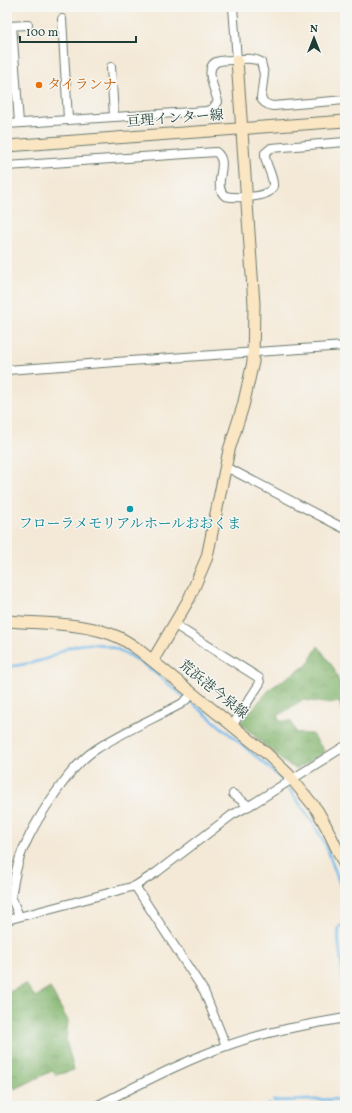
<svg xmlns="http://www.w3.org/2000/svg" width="352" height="1113" font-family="Vollkorn,'Noto Serif JP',serif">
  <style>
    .forest { fill: url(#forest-crowns); stroke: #527a52 }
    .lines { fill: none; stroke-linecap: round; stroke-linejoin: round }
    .stream { stroke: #74bbec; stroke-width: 2.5 }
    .street-casing { stroke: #6a796d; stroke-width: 10 }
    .secondary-casing { stroke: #6a796d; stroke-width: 13 }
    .street { stroke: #fff; stroke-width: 8 }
    .secondary { stroke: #fbe6c3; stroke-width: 11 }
    .food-dot { fill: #e8710a; stroke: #f6f6f2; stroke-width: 1.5 }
    .culture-dot { fill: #0f9aa8; stroke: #f6f6f2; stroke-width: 1.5 }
    .labels { text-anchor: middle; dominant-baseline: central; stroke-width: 3; stroke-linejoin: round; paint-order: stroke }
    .food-label { font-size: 14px; fill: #c56008; stroke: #f6f6f2; text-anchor: start }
    .street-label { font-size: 14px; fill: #1f3d34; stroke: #f6f6f2 }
    .culture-label { font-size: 14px; fill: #0d838f; stroke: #f6f6f2 }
  </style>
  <defs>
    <pattern id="forest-crowns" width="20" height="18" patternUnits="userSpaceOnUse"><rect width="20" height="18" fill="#84b66f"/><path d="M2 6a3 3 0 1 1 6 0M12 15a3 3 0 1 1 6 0" fill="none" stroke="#6b955c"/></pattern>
  </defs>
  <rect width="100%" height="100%" fill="#f6f6f2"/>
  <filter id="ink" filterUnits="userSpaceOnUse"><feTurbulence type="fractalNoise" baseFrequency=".025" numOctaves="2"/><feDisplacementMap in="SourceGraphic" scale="8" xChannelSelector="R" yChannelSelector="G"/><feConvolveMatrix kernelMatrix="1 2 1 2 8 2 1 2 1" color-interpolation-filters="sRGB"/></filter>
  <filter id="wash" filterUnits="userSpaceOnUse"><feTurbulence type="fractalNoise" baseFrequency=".012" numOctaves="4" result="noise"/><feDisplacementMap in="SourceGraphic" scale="16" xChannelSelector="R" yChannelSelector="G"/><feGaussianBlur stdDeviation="0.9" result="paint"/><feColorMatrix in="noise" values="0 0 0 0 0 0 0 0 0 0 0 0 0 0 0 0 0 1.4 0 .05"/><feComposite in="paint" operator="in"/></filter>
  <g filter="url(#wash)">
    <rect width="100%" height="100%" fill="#f4e9d7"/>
    <g class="forest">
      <polygon points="318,646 333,667 345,697 345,717 339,702 324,703 302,700 278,716 279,721 291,721 296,733 312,734 325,752 297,769 285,763 240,723 271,688 307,665"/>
      <polygon points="26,984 35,997 50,988 68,1021 66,1040 74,1070 56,1075 52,1071 15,1089 7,1076 7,991 9,992"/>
    </g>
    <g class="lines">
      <g class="stream">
        <path d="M7,667C20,665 34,663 46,659C55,656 62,649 71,647C115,632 153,672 184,697"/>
        <polyline points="190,701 265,764 282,780"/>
        <polyline points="289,789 312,821 326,846 345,898"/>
        <path d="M345,923L339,927C337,939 340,950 341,962C343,975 342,989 345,1002"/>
        <polyline points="273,1101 345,1099"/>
        <polyline points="268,1106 269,1104"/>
      </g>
    </g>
  </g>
  <g filter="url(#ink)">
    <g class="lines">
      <defs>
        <g id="street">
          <polyline points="233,7 237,60"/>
          <polyline points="62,19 68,119"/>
          <polyline points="8,26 28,25"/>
          <polyline points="12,26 19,123"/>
          <polyline points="111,67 114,116"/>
          <path d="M7,124L206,111L212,109L218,102C216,92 201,64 220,61C224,60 229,60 233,60C242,59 252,57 261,62L264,74L261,98C263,103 267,105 273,106L345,100"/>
          <path d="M7,166L216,152C231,163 211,184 225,196C234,198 271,199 273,186C274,177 266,166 265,156V153L271,148L345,142"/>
          <path d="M7,370C120,361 232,354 345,346"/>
          <polyline points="225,469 232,470 345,529"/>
          <polyline points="175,625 259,678 260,683 232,726"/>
          <polyline points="233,794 249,806"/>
          <polyline points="135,886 204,991 226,1046"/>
          <polyline points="8,896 12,899 19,916"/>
          <path d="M11,898C14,880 17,861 25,845C37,818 70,766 95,750C122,732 153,719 181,704L193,694"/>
          <polyline points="7,920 135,886 157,872 232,815 254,803 345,746"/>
          <path d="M96,1106C139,1085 181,1062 226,1046C264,1032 305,1025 345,1018"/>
        </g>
        <g id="secondary">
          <polyline points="7,146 345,121"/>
          <path d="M7,621C42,624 85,622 118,637C125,640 132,645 139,650L266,753L288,774L317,810L327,828L345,866"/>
          <polyline points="153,660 189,599 207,557 229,450 243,406 253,362 254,304 237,60"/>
        </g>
      </defs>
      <use href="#street" class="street-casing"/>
      <use href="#secondary" class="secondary-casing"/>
      <use href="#street" class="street"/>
      <use href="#secondary" class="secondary"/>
    </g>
  </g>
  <circle class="food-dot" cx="39" cy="85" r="4"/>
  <circle class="culture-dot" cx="130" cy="509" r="4"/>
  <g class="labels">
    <g class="food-label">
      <text x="47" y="85">タイランナ</text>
    </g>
    <g class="street-label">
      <text transform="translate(175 119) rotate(-4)">亘理インター線</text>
      <text transform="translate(213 690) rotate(39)">荒浜港今泉線</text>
    </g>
    <g class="culture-label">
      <text x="130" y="524">フローラメモリアルホールおおくま</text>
    </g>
  </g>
  <rect width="352" height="1113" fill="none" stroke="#f6f6f2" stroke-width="24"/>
  <g transform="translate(314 38)" stroke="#f6f6f2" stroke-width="3" paint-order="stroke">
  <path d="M0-3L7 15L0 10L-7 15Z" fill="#1f3d34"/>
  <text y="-6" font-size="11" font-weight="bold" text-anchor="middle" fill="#1f3d34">N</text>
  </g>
  <path d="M20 36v6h116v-6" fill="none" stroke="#1f3d34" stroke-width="2"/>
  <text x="26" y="36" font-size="12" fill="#1f3d34" stroke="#f6f6f2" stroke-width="3" paint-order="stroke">100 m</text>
</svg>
